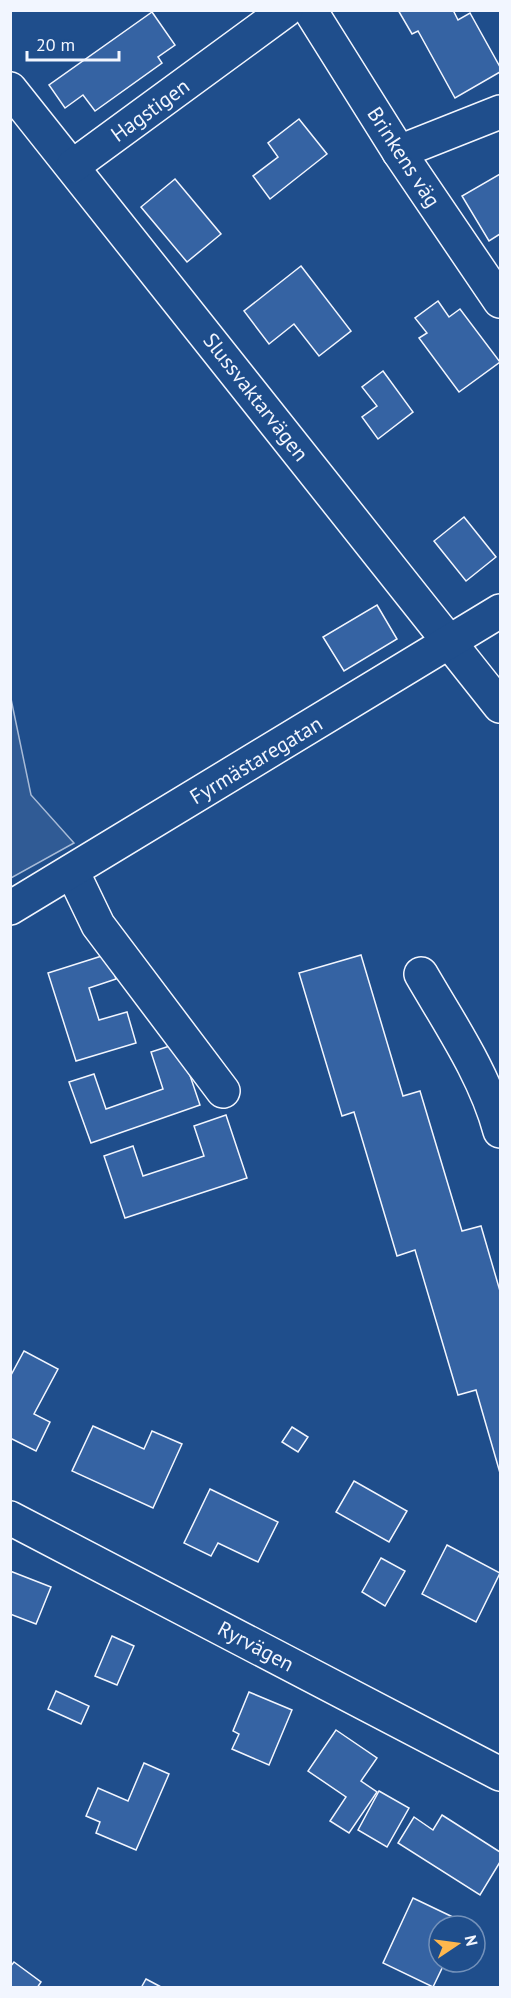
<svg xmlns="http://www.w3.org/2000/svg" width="511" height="1998" font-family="'PT Sans',sans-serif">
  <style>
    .built { fill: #305b95; stroke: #a8bbd7; stroke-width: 1.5 }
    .building { fill: #3563a3; stroke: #f2f6ff; stroke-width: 1.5 }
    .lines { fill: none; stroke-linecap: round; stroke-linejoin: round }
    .minor-casing { stroke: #f2f6ff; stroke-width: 36 }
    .minor { stroke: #1f4e8c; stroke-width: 33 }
    .labels { text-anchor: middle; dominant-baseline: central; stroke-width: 4.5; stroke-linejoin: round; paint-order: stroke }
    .street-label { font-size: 21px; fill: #f2f6ff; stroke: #1f4e8c }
  </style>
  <rect width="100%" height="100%" fill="#1f4e8c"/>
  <polygon class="built" points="10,694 31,795 74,843 11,878"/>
  <g class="building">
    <polygon points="398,10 453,10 458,20 470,13 500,67 500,72 455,98 418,31 412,34"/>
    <polygon points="152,12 175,45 158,57 162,63 95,111 83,95 65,108 49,85"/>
    <polygon points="299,119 327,154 270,199 253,176 278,157 268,143"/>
    <polygon points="500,174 500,234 489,241 462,196"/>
    <polygon points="175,179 221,234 187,262 141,207"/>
    <polygon points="301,266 351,331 319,356 294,324 269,344 244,311"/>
    <polygon points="438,301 449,317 460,309 500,362 459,392 419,338 427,333 415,318"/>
    <polygon points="383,371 413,412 378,439 362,417 377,406 362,387"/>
    <polygon points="464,517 496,557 466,581 434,541"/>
    <polygon points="377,605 397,639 344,671 323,637"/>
    <polygon points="108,954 116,979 89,988 99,1020 127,1012 136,1043 76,1061 48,973"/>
    <polygon points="361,955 403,1096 420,1091 462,1231 481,1226 500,1291 500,1473 476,1390 458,1395 415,1250 397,1256 354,1112 342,1116 299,973"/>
    <polygon points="179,1043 200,1105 91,1143 69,1082 94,1074 106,1109 163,1089 151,1052"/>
    <polygon points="226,1115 247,1178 125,1218 104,1156 133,1146 143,1176 204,1156 194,1126"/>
    <polygon points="24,1351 58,1369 34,1414 50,1422 36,1451 10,1438 10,1377"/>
    <polygon points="93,1426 144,1449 152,1431 182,1444 153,1508 72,1471"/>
    <polygon points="292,1427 308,1437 298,1452 282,1442"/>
    <polygon points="354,1481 407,1511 389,1542 336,1512"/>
    <polygon points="210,1489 278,1522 258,1562 218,1543 211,1556 184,1543"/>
    <polygon points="447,1545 500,1573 476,1622 422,1594"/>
    <polygon points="381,1558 405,1571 385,1606 362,1592"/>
    <polygon points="10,1571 51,1587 36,1624 10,1614"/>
    <polygon points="112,1636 134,1646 117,1685 95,1676"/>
    <polygon points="56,1691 89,1706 81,1724 48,1709"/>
    <polygon points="249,1692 292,1710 269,1765 232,1749 239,1734 233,1731"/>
    <polygon points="336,1730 377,1758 361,1781 377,1792 349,1833 330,1821 346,1797 308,1771"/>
    <polygon points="144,1763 169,1774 136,1850 96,1833 100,1822 86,1816 98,1788 128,1801"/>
    <polygon points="379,1791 409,1808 387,1847 358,1830"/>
    <polygon points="442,1815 500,1852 500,1862 480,1895 398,1843 414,1817 433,1830"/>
    <polygon points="413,1898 459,1920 457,1926 439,1926 439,1962 445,1962 433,1987 383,1963"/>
    <polygon points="14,1962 41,1982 37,1988 10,1988 10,1967"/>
    <polygon points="146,1979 163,1988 141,1988"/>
  </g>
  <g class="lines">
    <defs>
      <g id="minor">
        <polyline points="310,10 399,152 500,301"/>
        <polyline points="10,89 500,706"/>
        <polyline points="399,152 500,112"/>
        <polyline points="73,166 286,10"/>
        <polyline points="72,871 98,925 223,1091"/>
        <polyline points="10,908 500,611"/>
        <path d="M421,974C450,1024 485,1075 500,1131"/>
        <polyline points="10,1518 500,1774"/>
      </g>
    </defs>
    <use href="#minor" class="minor-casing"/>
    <use href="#minor" class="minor"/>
  </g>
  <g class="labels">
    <g class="street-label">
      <text transform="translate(150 110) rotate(-36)">Hagstigen</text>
      <text transform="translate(404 157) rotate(57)">Brinkens väg</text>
      <text transform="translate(256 397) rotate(52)">Slussvaktarvägen</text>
      <text transform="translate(256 760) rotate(-31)">Fyrmästaregatan</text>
      <text transform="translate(256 1646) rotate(28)">Ryrvägen</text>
    </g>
  </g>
  <rect width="511" height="1998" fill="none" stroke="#f2f6ff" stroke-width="24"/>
  <g transform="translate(457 1944) rotate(77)"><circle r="28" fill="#1f4e8c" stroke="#7391ba" stroke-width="1.5"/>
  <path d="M0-4.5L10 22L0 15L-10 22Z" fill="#ffb74d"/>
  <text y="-9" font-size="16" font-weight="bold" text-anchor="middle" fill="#f2f6ff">N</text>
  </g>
  <path d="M27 51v9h92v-9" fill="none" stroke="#f2f6ff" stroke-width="3"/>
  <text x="36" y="51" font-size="18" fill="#f2f6ff" stroke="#1f4e8c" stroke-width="4.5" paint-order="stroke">20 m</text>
</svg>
